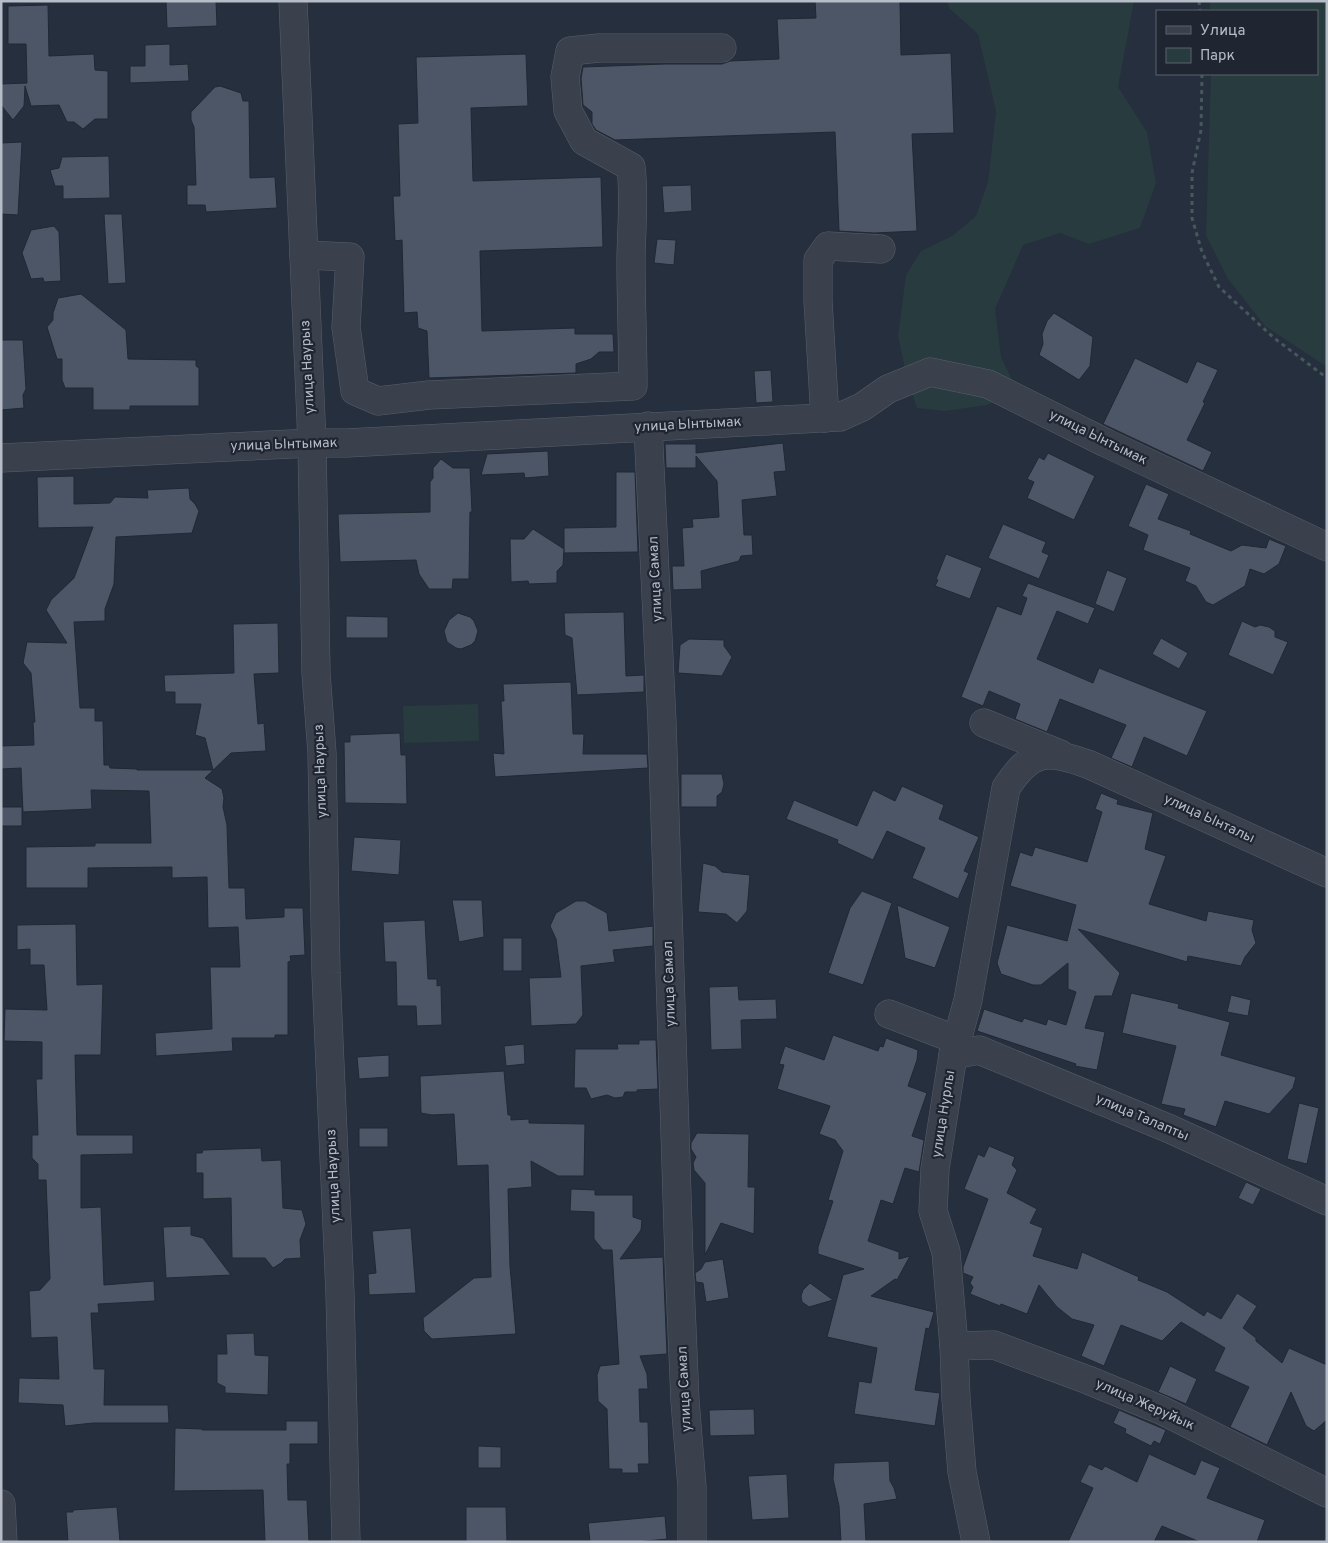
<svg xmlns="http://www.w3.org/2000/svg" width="1328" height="1543" font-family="Overpass,sans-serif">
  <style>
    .green { fill: #283b3e }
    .building { fill: #4c5666; stroke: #212834 }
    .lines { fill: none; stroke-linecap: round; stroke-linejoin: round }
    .minor-casing { stroke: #585f6b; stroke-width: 29 }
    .path { stroke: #46585b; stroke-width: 3; stroke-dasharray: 4 4; stroke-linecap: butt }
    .minor { stroke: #3a414d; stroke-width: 28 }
    .labels { text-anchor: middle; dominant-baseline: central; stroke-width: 4.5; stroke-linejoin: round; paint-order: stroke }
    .street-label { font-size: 14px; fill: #b6bcc8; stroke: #1f2632 }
  </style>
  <rect width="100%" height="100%" fill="#262f3d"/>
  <g class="green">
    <polygon points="947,1 1134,1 1118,87 1147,132 1156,183 1140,228 1089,244 1060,233 1023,245 995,309 1001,357 1017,390 987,405 945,411 917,408 907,378 898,336 906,275 921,251 952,236 976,216 988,182 996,111 978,34 949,8"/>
    <polygon points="1210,1 1327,1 1327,367 1265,326 1228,279 1206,235 1211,74 1317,74 1317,11 1210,11"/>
    <polygon points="478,704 479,741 404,743 403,706"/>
  </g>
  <g class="building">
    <polygon points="166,1 216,1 217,26 167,28"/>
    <polygon points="815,1 900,1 901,55 951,53 954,133 912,134 917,231 874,233 839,231 835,132 615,140 596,130 592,124 592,112 583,105 581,78 583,67 665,64 722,64 730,61 779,59 777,19 816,18"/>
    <polygon points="48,5 49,56 94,54 95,70 108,71 108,119 95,119 83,129 74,122 67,122 59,105 31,106 25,86 24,106 13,120 1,105 1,84 27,83 26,44 8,44 8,6"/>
    <polygon points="170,44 170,65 188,64 189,81 130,83 130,66 145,66 145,45"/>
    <polygon points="526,54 528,106 471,108 473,181 601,177 603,247 480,251 482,331 575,328 575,334 613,334 614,352 599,352 591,359 576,364 576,373 429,378 427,331 418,328 417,312 404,313 402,240 395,241 393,196 400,196 398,124 418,123 416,57"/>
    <polygon points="220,86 241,93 243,101 249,101 250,178 275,177 277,208 206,212 205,205 187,205 187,185 196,185 194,127 191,120 191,112 215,87"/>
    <polygon points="22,142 18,215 1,214 1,143"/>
    <polygon points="109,156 110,198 63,199 63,186 55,186 50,170 59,168 62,157"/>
    <polygon points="691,185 692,211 664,213 662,186"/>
    <polygon points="104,214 122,214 126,283 108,284"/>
    <polygon points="54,226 59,232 61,281 44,282 43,278 31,279 22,253 31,230"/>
    <polygon points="657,239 676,240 674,265 654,263"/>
    <polygon points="81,294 126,330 128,359 196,360 196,366 199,368 199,406 130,406 130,410 93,410 93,388 65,388 62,380 62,359 57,359 47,327 53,320 53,313 58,298"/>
    <polygon points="1054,313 1093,337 1090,366 1079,380 1039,355 1043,344 1042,334 1047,321"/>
    <polygon points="1,340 23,340 26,389 23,395 24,408 1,410"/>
    <polygon points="1135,358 1187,383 1197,361 1218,370 1203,402 1205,403 1187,440 1212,452 1203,471 1103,424"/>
    <polygon points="771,370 773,402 756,403 754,371"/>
    <polygon points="783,443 786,471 774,472 777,496 742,500 744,535 752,535 753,555 741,556 739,561 701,571 702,589 673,590 672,566 684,566 682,528 693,527 692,519 719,517 717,481 696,456 696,468 666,468 665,444 696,444 696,453"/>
    <polygon points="548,451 549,476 525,478 524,473 481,475 487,454"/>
    <polygon points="1048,453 1095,476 1074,520 1027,498 1034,482 1027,479 1039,457 1044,460"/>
    <polygon points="441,459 453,468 470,468 472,512 470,512 469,579 453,579 452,589 429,589 419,574 416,560 340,562 338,514 430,512 430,482 433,478 433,468"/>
    <polygon points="616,472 635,472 638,552 564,553 564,528 616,527"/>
    <polygon points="74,476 74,504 110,503 115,497 148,498 147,490 189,488 190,499 195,504 199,511 192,533 116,537 114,584 105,609 105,621 74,622 80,708 95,708 95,721 103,721 104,765 109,765 110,768 137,769 137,770 213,770 205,738 195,735 201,704 175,704 175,692 165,692 164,675 234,673 233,624 278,623 279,673 254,674 258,724 264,723 266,751 231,753 205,778 222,789 224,798 223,807 227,825 229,888 245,888 246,919 284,917 284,908 303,908 305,955 290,956 291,961 288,962 288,1035 275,1035 275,1038 232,1038 233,1051 156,1056 155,1033 212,1029 210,967 240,967 238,927 208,928 207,877 172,878 172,867 88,868 88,888 26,888 26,847 95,846 95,843 151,843 149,791 91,790 92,809 23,812 21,768 1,769 1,746 34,745 33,722 35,722 31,673 23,663 27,642 67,643 46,610 51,600 74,578 93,527 38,528 37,477"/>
    <polygon points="1146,484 1169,494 1158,519 1191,531 1190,534 1231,551 1242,545 1266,548 1269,539 1286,546 1279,564 1264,574 1250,569 1245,586 1213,605 1206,602 1196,586 1185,581 1190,568 1143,550 1148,535 1128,526"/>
    <polygon points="1003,524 1046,542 1042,552 1049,555 1039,579 988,558"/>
    <polygon points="533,529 564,549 563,565 557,571 557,583 529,584 528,581 511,582 510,539 524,539"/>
    <polygon points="946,554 982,568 970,599 935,586 938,580 936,579"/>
    <polygon points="1107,570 1127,578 1114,612 1095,604"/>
    <polygon points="1028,583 1095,608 1088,624 1057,611 1037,659 1093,683 1099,668 1207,711 1187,756 1144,737 1132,767 1111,758 1126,725 1060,699 1047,732 1015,719 1020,704 989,691 983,706 961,697 997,606 1021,615 1027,598 1022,596"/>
    <polygon points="624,612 626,676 644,675 644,692 577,695 572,638 565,635 564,613"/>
    <polygon points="458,613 470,617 474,621 478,631 475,641 471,645 461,649 456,648 447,642 444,631 449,620"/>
    <polygon points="346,616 388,617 388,638 346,638"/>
    <polygon points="1242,621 1255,627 1260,625 1269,627 1275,631 1275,637 1288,642 1273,675 1228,655"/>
    <polygon points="1161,638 1188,653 1179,669 1152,654"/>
    <polygon points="689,639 724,640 724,646 732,657 722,676 678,673 680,645"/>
    <polygon points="571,682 573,734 584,734 583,754 647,754 648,768 495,777 493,753 504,754 501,701 504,701 503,684"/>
    <polygon points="400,733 401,755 406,755 407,804 345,803 344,742 350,742 350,735"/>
    <polygon points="681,774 722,774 724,784 722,792 717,796 717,807 681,807"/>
    <polygon points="902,786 944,805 939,819 979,837 964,871 969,873 958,899 912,878 925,848 887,831 873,860 837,843 838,840 786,819 794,800 857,826 873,790 895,801"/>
    <polygon points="1101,793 1118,800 1117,804 1153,813 1145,849 1166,856 1149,904 1206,921 1208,911 1254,920 1252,930 1256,943 1245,957 1241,966 1188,956 1187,962 1078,929 1120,973 1112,996 1095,996 1085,1028 1105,1032 1097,1070 1075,1066 1076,1064 977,1031 984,1009 1022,1022 1024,1018 1046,1025 1048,1019 1066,1025 1076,992 1068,989 1068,963 1041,985 1033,985 1001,974 997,963 1007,925 1067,941 1076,905 1010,886 1020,852 1032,856 1035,847 1087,862 1102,812 1095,809"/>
    <rect x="1" y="807" width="21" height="19"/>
    <polygon points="354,837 401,840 399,875 351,871"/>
    <polygon points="703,863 715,866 722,872 750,875 747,911 737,923 726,914 698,912"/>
    <polygon points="862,891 892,903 863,985 828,973 850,908"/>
    <polygon points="452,900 482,900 484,937 459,942"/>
    <polygon points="576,901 585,901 607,913 609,931 653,926 653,946 613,950 615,962 581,966 583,1015 576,1024 531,1026 529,978 561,977 556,939 550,926 556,913"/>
    <polygon points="897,905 950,927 935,968 905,958"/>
    <polygon points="425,920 428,979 437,979 437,986 441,985 442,1025 417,1026 416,1006 397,1006 396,962 385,962 383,922"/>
    <polygon points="76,924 77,985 103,984 101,1055 75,1055 77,1135 133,1135 133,1154 81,1155 81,1208 101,1207 104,1285 154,1281 155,1301 98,1304 99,1313 91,1313 94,1369 105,1369 104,1405 168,1405 169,1423 93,1423 65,1426 63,1405 18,1403 19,1378 59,1379 57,1337 31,1338 29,1291 40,1290 50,1279 46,1180 38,1180 38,1164 32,1158 32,1135 38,1135 36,1079 42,1079 42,1042 4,1041 5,1009 47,1010 44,965 30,965 30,949 17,950 17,925"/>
    <rect x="503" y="938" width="19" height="33"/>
    <polygon points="738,986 739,1000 776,999 777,1019 741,1020 742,1049 711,1050 709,987"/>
    <polygon points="1131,993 1179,1004 1178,1008 1230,1022 1221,1055 1296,1077 1293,1088 1269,1114 1225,1101 1216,1127 1183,1115 1185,1109 1161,1104 1176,1046 1122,1033"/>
    <polygon points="1231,995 1251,1000 1248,1016 1227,1012"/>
    <polygon points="833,1035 878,1051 880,1046 883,1047 886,1038 918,1050 917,1060 908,1086 927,1093 912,1136 924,1140 919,1172 905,1168 893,1204 881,1200 868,1241 899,1252 899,1259 910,1256 897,1280 895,1279 871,1296 934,1312 929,1329 926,1328 915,1390 940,1393 935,1426 854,1414 859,1381 871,1383 877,1348 827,1337 843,1275 864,1269 818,1254 818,1247 833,1201 828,1200 843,1151 835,1140 819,1134 830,1106 777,1089 784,1065 779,1064 785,1046 824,1060"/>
    <polygon points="639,1040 656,1040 658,1089 637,1090 637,1092 625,1092 623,1097 615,1098 607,1095 591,1099 586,1088 574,1088 575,1049 618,1049 617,1044 639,1044"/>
    <polygon points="524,1044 525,1064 506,1066 504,1046"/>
    <polygon points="389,1055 389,1077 359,1079 357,1057"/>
    <polygon points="504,1071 508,1115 511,1115 511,1120 529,1119 529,1123 585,1124 584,1176 558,1176 531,1161 532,1187 508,1189 510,1266 516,1334 432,1339 424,1331 423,1318 474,1278 491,1277 488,1165 457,1166 454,1114 432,1115 421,1113 420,1076"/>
    <polygon points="1299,1103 1319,1108 1307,1164 1287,1159"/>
    <rect x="359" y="1128" width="29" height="19"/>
    <polygon points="697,1133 749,1134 748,1187 755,1187 754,1234 721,1223 705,1255 705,1183 694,1170 693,1163 696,1157 691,1149 691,1143"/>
    <polygon points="989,1146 1015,1157 1012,1165 1017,1170 1007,1193 1037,1209 1030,1223 1043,1228 1033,1256 1077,1269 1082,1252 1139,1277 1138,1280 1167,1292 1204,1316 1207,1311 1221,1319 1237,1293 1257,1306 1243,1328 1256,1338 1256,1341 1282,1363 1289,1348 1327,1365 1327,1420 1314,1431 1306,1426 1291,1392 1267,1445 1230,1427 1249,1387 1214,1371 1225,1348 1181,1322 1162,1341 1121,1325 1104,1366 1081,1356 1094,1325 1072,1319 1057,1307 1039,1285 1027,1314 1001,1304 1000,1306 970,1294 973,1287 970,1283 973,1277 963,1273 963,1267 988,1199 964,1189 978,1154 984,1157"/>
    <polygon points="261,1148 262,1161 281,1160 283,1208 302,1210 306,1224 300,1240 301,1258 285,1259 281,1263 273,1268 265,1258 232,1258 231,1198 203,1199 203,1173 196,1173 196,1153 202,1153 203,1150"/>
    <polygon points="1246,1182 1261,1189 1253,1205 1238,1198"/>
    <polygon points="571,1189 595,1190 595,1195 633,1195 633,1217 642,1220 641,1230 620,1259 663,1257 667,1354 640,1356 647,1374 648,1389 639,1389 640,1422 648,1422 649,1464 638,1464 639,1473 622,1473 622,1469 609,1469 607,1409 598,1401 597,1375 600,1366 619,1364 612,1250 603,1250 594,1239 594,1212 570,1211"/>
    <polygon points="191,1226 191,1235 203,1238 231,1275 166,1278 163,1227"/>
    <polygon points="411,1228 416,1293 369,1295 368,1274 376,1273 372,1231"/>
    <polygon points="723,1259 729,1298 706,1302 703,1283 696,1282 695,1273 701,1269 705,1262"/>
    <polygon points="810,1283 833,1300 809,1307 802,1302 801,1296 803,1290"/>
    <polygon points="254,1333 255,1355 269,1356 268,1395 225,1393 225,1387 217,1383 217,1354 227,1354 226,1334"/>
    <polygon points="1170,1366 1197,1379 1186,1404 1158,1392"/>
    <polygon points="754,1409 755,1435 710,1436 709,1410"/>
    <polygon points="1119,1410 1166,1430 1160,1444 1154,1441 1151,1446 1125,1433 1126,1429 1113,1423"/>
    <polygon points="286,1421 318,1421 318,1444 290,1444 290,1464 287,1464 288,1500 307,1500 309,1542 265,1542 263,1490 174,1491 175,1428 202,1429 202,1430 286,1430"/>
    <polygon points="478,1446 501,1447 501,1468 478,1468"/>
    <polygon points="1149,1454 1195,1475 1201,1460 1220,1468 1207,1498 1265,1520 1257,1542 1200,1542 1162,1526 1154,1542 1068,1542 1093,1488 1080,1482 1089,1464 1102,1470 1105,1466 1137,1482"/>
    <polygon points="889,1461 890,1481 894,1488 897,1499 864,1504 866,1542 841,1542 839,1506 833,1479 834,1463"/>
    <polygon points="787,1474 789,1518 752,1520 748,1476"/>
    <polygon points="117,1507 120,1542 68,1542 66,1512 73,1512 73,1510"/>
    <polygon points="466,1507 506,1507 507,1542 466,1542"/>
    <polygon points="665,1516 667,1539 636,1542 590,1542 588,1523"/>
  </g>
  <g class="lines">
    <defs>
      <g id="minor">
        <polyline points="293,1 312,443 316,673 322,753 326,973 340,1294 346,1542"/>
        <path d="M304,255L350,257L346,327L355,391L378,401L429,395L633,386C633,345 631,304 631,263C631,231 635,199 631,167L584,141L568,111L565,77L570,51L599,48H722"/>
        <polyline points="825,418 818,301 818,260 828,246 881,249"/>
        <polyline points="648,426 662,722 679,1259 685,1401 692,1487 692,1542"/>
        <polyline points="1,458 312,443 347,443 840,417 862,407 888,389 930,372 988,384 1106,443 1327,547"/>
        <polyline points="984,723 1060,754"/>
        <polyline points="889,1014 957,1040"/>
        <polyline points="953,1055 979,1050 1170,1129 1327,1201"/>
        <polyline points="954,1346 994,1345 1088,1380 1161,1410 1327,1493"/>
        <polyline points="1,1504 3,1542"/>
        <path d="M976,1542L962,1472L956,1399L954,1346L946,1252L933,1211L935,1169L953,1055L968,1000L1006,788C1032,748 1048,750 1090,765L1327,873"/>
      </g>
    </defs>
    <use href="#minor" class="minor-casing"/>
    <g class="path">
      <polyline points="1199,1 1200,11"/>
      <polyline points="1202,74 1201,130 1192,173 1192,218 1202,252 1219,287 1274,338 1327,378"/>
    </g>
    <use href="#minor" class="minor"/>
  </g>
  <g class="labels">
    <g class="street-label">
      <text transform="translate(308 367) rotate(-93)">улица Наурыз</text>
      <text transform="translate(688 425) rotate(-3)">улица Ынтымак</text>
      <text transform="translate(1098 438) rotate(26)">улица Ынтымак</text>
      <text transform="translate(284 445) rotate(-2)">улица Ынтымак</text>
      <text transform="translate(656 579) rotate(-93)">улица Самал</text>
      <text transform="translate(321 771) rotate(-92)">улица Наурыз</text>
      <text transform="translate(1209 819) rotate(25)">улица Ынталы</text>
      <text transform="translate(670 984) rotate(-92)">улица Самал</text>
      <text transform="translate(944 1114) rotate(-81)">улица Нурлы</text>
      <text transform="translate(1142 1118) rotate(23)">улица Талапты</text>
      <text transform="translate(334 1176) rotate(-93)">улица Наурыз</text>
      <text transform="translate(685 1389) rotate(-93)">улица Самал</text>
      <text transform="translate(1145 1405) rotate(24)">улица Жеруйык</text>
    </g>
  </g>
  <rect width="1328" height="1543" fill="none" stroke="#b6bcc8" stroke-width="5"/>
  <rect x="1156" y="10" width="162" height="65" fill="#1f2632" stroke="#5b626e"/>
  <rect x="1166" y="26" width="25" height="8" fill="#3a414d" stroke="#5b626e"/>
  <text x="1200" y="35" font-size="15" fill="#b6bcc8">Улица</text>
  <rect x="1166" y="48" width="25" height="15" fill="#283b3e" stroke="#5b626e"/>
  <text x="1200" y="60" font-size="15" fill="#b6bcc8">Парк</text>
</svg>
